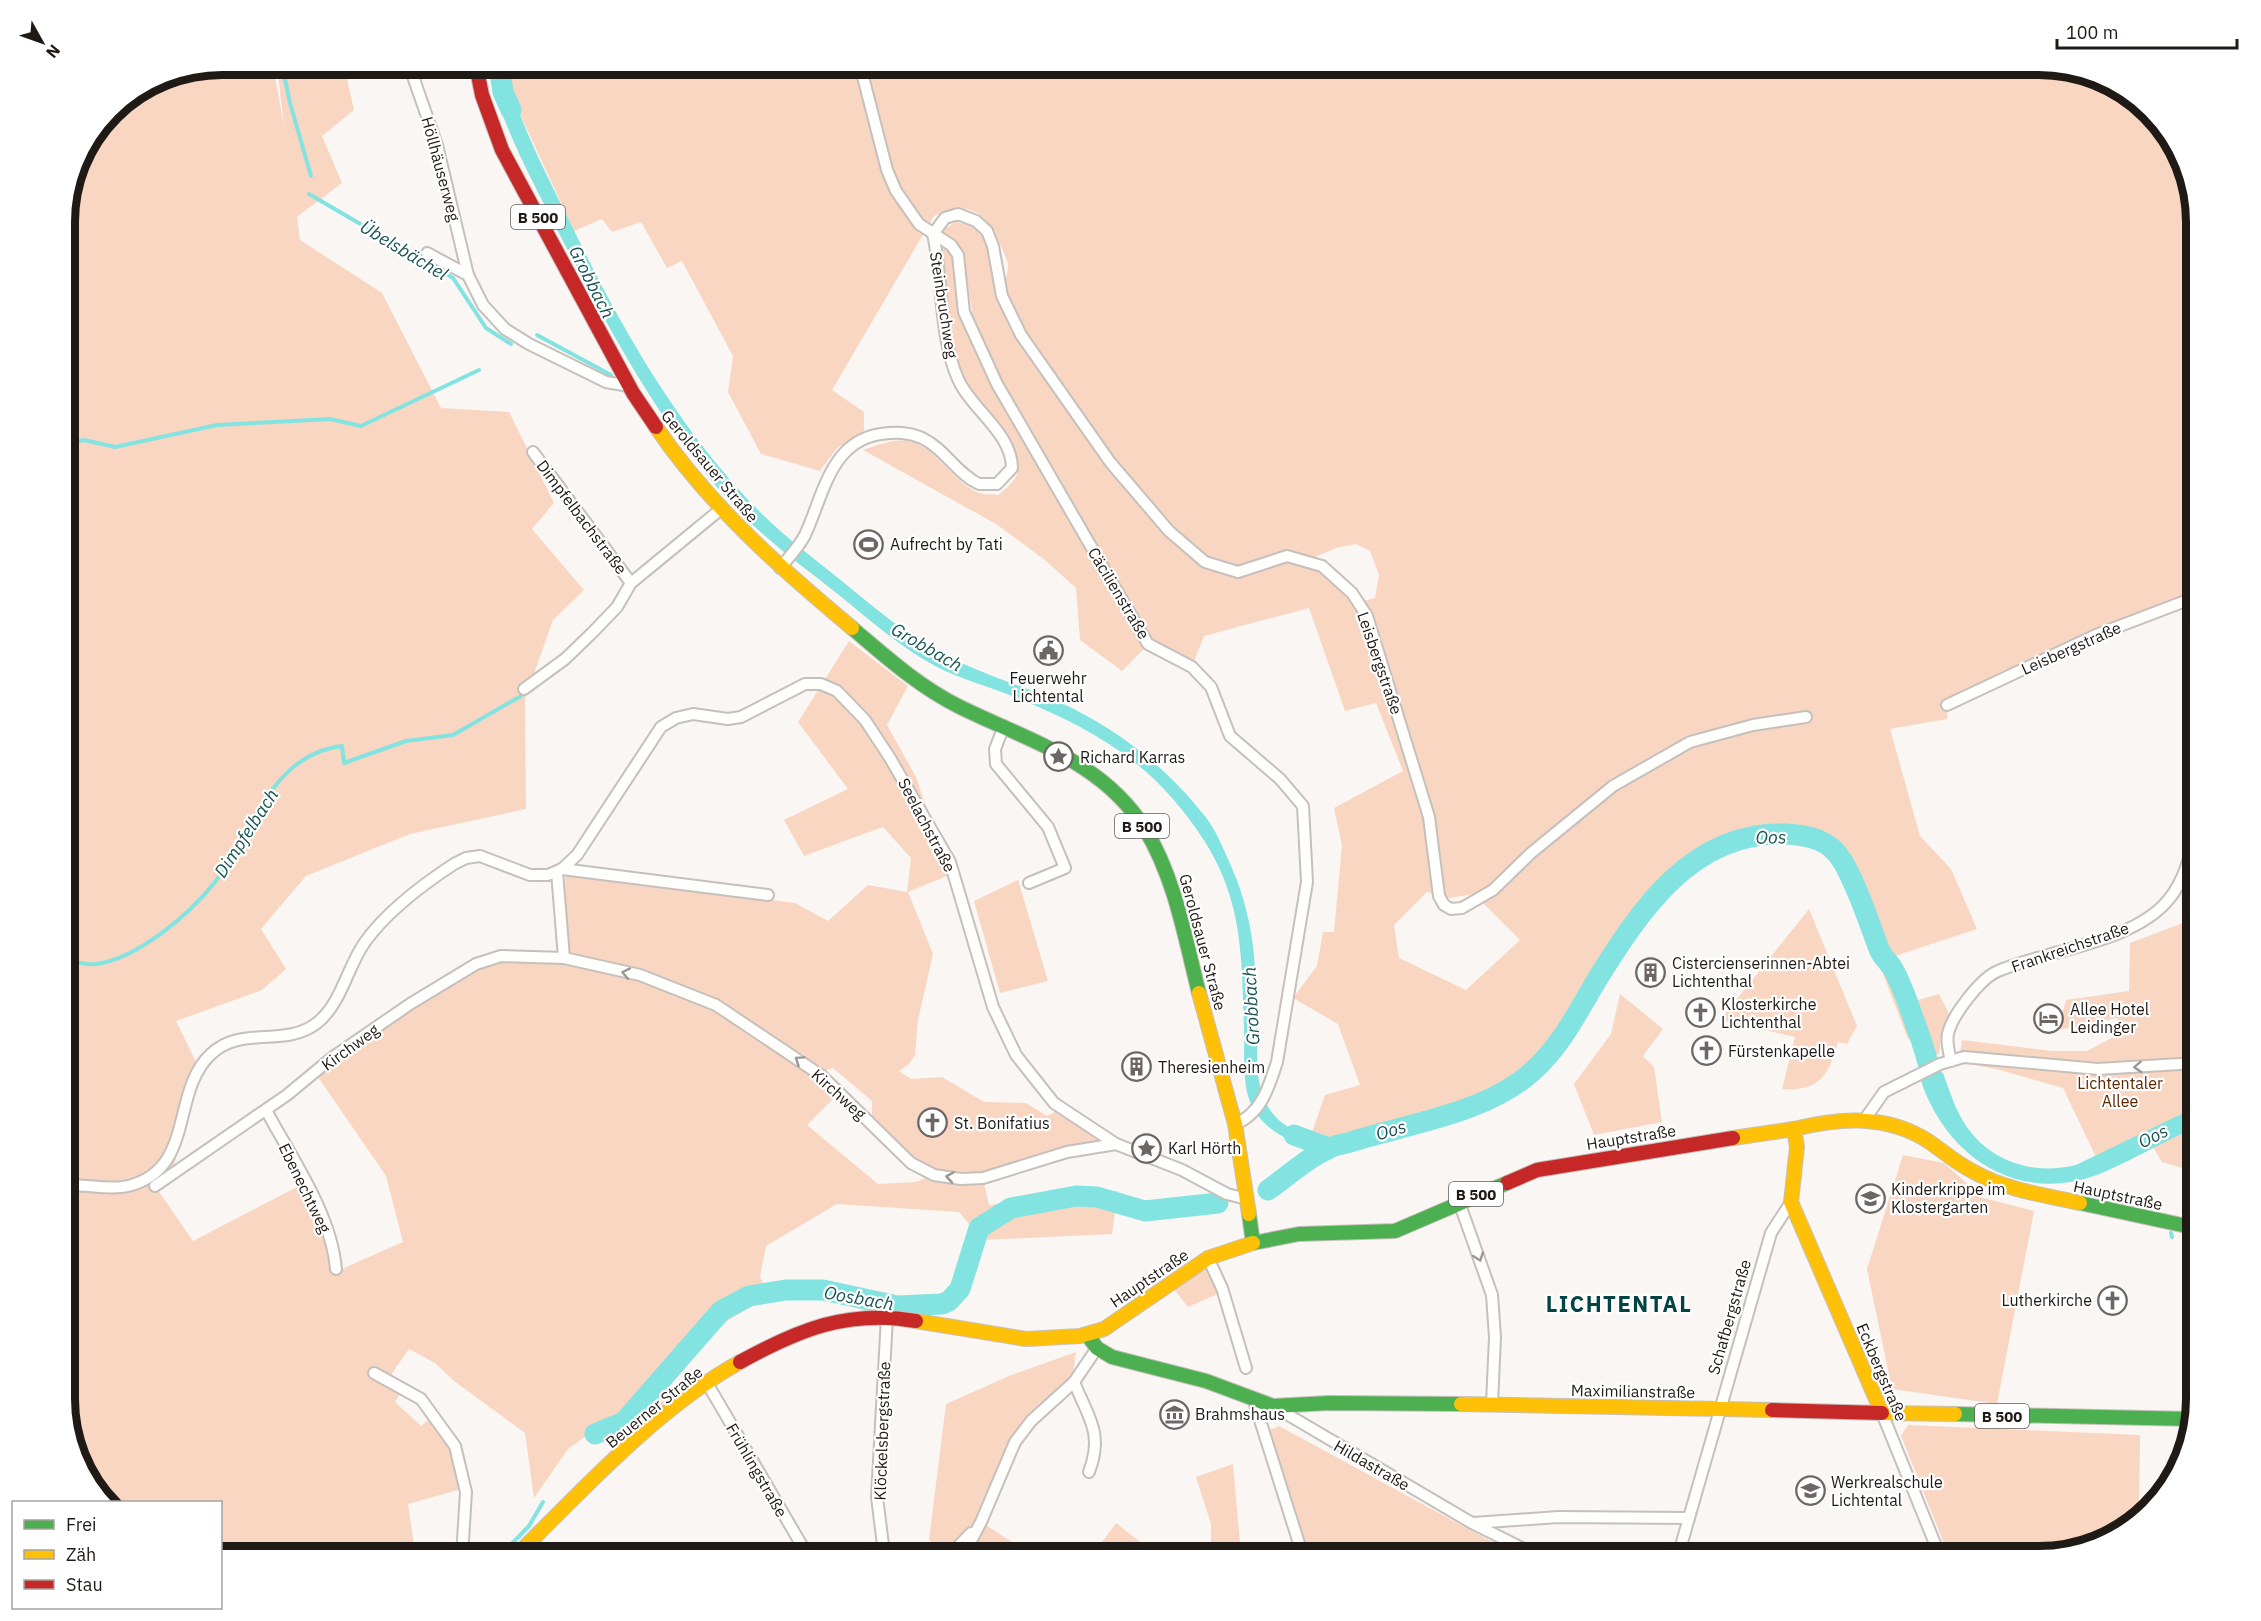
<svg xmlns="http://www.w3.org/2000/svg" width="2261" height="1621" font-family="'IBM Plex Sans',sans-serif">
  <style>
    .green { fill: #f9d6c1; fill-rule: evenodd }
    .water { fill: #82e3e1 }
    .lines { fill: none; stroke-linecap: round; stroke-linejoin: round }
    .stream { stroke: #82e3e1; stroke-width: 4 }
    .river { stroke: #82e3e1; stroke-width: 21 }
    .street-casing { stroke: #c5c0bc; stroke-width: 14 }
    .fast-casing { stroke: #c5c0bc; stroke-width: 16 }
    .slow-casing { stroke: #c5c0bc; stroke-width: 16 }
    .jam-casing { stroke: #c5c0bc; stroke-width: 16 }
    .street { stroke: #fefefd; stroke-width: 10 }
    .fast { stroke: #4caf50; stroke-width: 14 }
    .slow { stroke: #ffc107; stroke-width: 14 }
    .jam { stroke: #c62828; stroke-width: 14 }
    .oneway { stroke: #9a9795 }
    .labels { text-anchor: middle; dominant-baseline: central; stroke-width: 4.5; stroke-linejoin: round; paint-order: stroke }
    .shield { fill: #fff; stroke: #635f5c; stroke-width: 1.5 }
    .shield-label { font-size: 15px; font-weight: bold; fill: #201a16 }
    .street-label { font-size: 16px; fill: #201a16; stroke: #fff }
    .poi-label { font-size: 16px; fill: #201a16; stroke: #fff; text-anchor: start }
    .park-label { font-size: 16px; fill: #5c2801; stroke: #fff }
    .water-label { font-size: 18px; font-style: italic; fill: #185353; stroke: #fff }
    .district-label { font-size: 22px; font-weight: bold; letter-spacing: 1.5px; fill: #004443; stroke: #fff }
    .rim { fill: none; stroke: #201a16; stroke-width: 8 }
  </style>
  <rect width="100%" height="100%" fill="#faf6f4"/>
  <g class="green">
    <path d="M222,65H273L284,127L277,65H344L354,110L322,136L342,183L297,217L300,240L382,293L441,408L509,412L554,503L532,529L584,590L553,620L525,699L526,809L410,834L306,876L261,929L286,969L262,990L176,1021L196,1062L174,1167L155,1186L193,1241L299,1186L318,1225L335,1272L403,1242L386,1176L318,1077L373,1029L501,956L567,955L565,874L795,903L828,921L868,885L907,892L911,858L883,827L804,856L784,820L848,789L798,722L849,641L908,686L887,725L916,777L949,875L908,892L933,954L918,1020L915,1055L908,1065L899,1071L911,1079L942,1077L984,1102L1026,1103L1047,1116L1061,1109L1097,1132L1096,1147L983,1179L989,1205L1118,1191L1112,1234L983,1240L959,1212L837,1204L766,1246L760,1277L769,1296L707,1333L667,1381L678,1399L637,1431L601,1425L568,1449L534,1498L525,1433L454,1381L435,1363L409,1349L388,1379L403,1388L395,1402L421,1426L432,1417L454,1450L458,1490L408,1504L414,1545L383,1556H226L221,1540L220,1502H109L81,1469L65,1409V212L77,161L111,110L162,76ZM721,1005L805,1056L820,1072L833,1068L872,1101V1119L913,1159L934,1175L916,1182L878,1184L807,1125L837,1095L808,1069L791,1063L739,1029Z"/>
    <path d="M489,65H2039L2089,73L2135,97L2180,152L2196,222V597L1948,705L1947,719L1890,729L1920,836L1951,869L1977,929L1895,956L1911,1002L1939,994L1950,1016L1942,1029L1939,1054L1932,1056L1923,1034L1908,1039L1844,872C1840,866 1837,857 1832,852C1806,826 1732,840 1704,858C1694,865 1684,873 1675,881L1536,1075L1500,1101L1415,1131L1328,1144L1311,1135L1325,1095L1360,1085L1338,1024L1293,998L1317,966L1323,932H1334L1342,845L1334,808L1403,771L1376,703L1345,711L1309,608L1204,636L1192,667L1149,644L1122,671L1080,640L1076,588L1045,560L996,524L863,450C873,447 884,442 895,441C933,436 948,481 979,493C985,495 992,494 998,495C1007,488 1019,479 1018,466C1017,435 975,406 963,376C948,335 946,288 941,244C967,268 952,288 961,318C966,334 977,349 984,364L992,359L974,323L963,255L942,231L955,222C990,225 993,262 1001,291C1003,284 1009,272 1008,264C1007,258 1002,249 999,242C986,210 965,200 934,216L832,390L864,412V432L837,448L820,471L761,454L728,392L733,356L682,261L667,268L641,222L612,232L602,219L574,231L515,103L508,79L493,87ZM1356,544L1370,551L1379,575L1375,598L1363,601L1315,557L1336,548ZM1427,892L1449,898L1474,894L1520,940L1466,990L1399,958L1394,925Z"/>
    <polygon points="1018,880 1048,981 1000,993 974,901"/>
    <path d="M1809,909L1857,1026L1847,1044L1838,1042C1829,1075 1819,1092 1782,1089L1795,1037L1720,1020Z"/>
    <polygon points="2196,918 2196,1107 2096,1157 2063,1088 2000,1070 1959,1062 1962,1040 2052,1051 2087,1051 2121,1033 2117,1018 2058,1030 2066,1000 2129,991 2130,943"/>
    <polygon points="1620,994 1663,1029 1643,1056 1654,1067 1662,1122 1594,1135 1574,1084 1611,1034"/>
    <polygon points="2196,1127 2196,1172 2162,1162 2153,1147"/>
    <polygon points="1903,1155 1944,1163 1983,1198 2034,1211 1997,1404 1892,1389 1867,1269"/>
    <polygon points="1208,1268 1220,1293 1188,1307 1174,1289"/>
    <polygon points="1076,1352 1073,1373 1031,1421 981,1522 1034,1556 949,1556 929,1540 946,1404 1009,1376"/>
    <polygon points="1908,1425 2140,1435 2139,1515 2109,1540 2080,1547 1978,1545 1964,1556 1949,1556 1901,1436"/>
    <polygon points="1279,1426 1518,1556 1303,1556 1268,1431"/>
    <polygon points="1233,1464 1240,1543 1245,1556 1211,1556 1211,1524 1196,1477"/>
    <polygon points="1116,1523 1144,1545 1136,1556 1092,1556"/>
  </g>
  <g class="water">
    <path d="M508,79C522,127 545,172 567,216C618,323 677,428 761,513C786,538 815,559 843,582C874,607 905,634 941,653C979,673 1020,685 1059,702C1115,727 1166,767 1204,815C1215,828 1221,844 1228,859C1255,918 1256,962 1257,1026C1258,1050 1254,1080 1266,1103C1278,1126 1298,1133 1322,1141L1316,1151C1292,1142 1266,1132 1253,1108C1241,1087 1245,1053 1244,1030C1242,930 1240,876 1172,798C1131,750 1074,721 1017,698C991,687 962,680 937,667C901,648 870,620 839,595C811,573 781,551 755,527C673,449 616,342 564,243C538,192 510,142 493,87Z"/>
    <path d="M1943,1073C1949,1089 1954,1106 1963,1121C1987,1161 2033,1176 2076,1165L2196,1107V1127C2165,1141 2134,1159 2102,1173C2021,1206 1947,1159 1921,1081Z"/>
  </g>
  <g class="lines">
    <g class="stream">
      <polyline points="282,65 290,103 311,176"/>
      <polyline points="309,194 453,278 486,328 511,344"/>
      <polyline points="537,335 611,375"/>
      <polyline points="65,444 84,440 115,447 217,425 330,419 361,426 479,370"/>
      <path d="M65,959C74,961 87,966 96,964C137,959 190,914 215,882C253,834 269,755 342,746L344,763L406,741L453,735L521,696"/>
      <polyline points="2171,1233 2172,1237"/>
      <polyline points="500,1556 529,1526 543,1502"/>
    </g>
    <g class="river">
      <polyline points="499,65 503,92 511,110"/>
      <polyline points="1294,1135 1329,1148"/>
      <path d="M1268,1190C1288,1176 1308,1157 1330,1148C1337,1144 1346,1144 1354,1141C1411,1123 1487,1113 1533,1071C1562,1045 1578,1011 1598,978C1641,909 1693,831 1784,834C1808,835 1830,839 1843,862C1859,890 1868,920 1879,949C1882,957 1889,962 1893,969C1904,988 1911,1013 1919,1034C1928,1058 1931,1081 1943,1104"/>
      <polyline points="595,1434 624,1422 721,1311 749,1296 786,1290 823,1290 897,1306 942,1304 949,1301 960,1289 979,1228 1011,1208 1076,1196 1097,1197 1145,1211 1218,1203"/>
    </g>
    <defs>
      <g id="street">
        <polyline points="409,65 437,145 468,275 483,305 505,329 529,344 606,382 629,386"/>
        <path d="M860,65L887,170L896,191L919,224L951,245L958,255L964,312L997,384L1111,581L1148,644L1192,667L1211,687L1230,736L1280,779L1303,806L1307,882L1277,1062C1269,1087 1261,1114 1235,1124"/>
        <polyline points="933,234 945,218 958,214 976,221 987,231 993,246 1002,296 1021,335 1110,462 1169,531 1205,562 1238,572 1287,556 1322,566 1352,593 1367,616 1429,817 1439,896 1444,905 1451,909 1462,908 1493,890 1531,853 1613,786 1690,742 1753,725 1806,717"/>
        <polyline points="427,253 468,275"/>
        <polyline points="533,452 631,583"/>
        <path d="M780,568C789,557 799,547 805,535C823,497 830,441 881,434C896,432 908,432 922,438C945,449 957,474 979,484H997L1012,468C1012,433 971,409 958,379C939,337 943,279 933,234"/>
        <polyline points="524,689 565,659 592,633 617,607 631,583 721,509"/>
        <polyline points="1947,705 2096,635 2196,597"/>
        <polyline points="1004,726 995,749 996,764 1048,827 1065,868 1029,883"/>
        <polyline points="562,869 768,895"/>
        <polyline points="557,872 564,958"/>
        <path d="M1951,1061C1949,1052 1946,1042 1948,1034C1952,1015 1981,978 1998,971C2047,950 2134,943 2169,899C2184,881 2191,854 2196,832"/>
        <path d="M266,1110C292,1159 331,1213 336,1269"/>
        <polyline points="1865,1119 1884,1092 1940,1064 1964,1057 2098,1069 2196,1063"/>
        <path d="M65,1186C86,1183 107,1191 128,1186C196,1169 170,1092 211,1054C242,1025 285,1048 317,1023C342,1003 347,967 365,942C387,911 422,885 454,864L466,858L480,856L530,875H548L562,869L577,855L661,727L676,718L693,714L728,719L741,717L805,684H821L837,691L865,720L890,758L950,862L993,1007L1016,1055L1054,1103L1116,1144L1182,1170L1227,1194L1247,1199"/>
        <polyline points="155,1186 287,1095 333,1057 410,1004 476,964 501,956 564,958 640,975 716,1005 822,1076 911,1163 934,1175 961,1179 983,1178 1067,1152 1116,1144"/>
        <polyline points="1459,1202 1492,1295 1495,1337 1492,1404"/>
        <polyline points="1208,1258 1222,1288 1246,1368"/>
        <polyline points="374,1373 421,1399 455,1446 466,1492 462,1556"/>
        <path d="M1074,1382C1088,1417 1104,1433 1089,1472"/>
        <polyline points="707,1383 808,1556"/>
        <polyline points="1253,1398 1303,1556"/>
        <polyline points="1273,1406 1472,1523 1538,1556"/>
        <polyline points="1882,1413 1940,1556"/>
        <polyline points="1473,1523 1558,1517 1689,1518"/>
        <polyline points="883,1545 877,1497 887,1317"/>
        <polyline points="949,1556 971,1533"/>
        <polyline points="963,1556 981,1522 1015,1442 1031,1421 1074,1382 1097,1348"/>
        <polyline points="1678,1556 1771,1233 1791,1202"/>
      </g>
      <g id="fast">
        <path d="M852,628C885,656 918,686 958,706C1026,740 1102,760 1145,829C1175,878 1185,938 1199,993"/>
        <polyline points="2080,1203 2196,1228"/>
        <polyline points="1249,1214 1253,1243 1299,1234 1395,1231 1507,1183"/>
        <polyline points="1088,1336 1097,1348 1112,1357 1206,1381 1273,1406 1329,1403 1461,1404"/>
        <polyline points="1955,1414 2193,1419"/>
      </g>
      <g id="slow">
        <path d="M656,427C709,505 780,568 852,628"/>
        <polyline points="1199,993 1235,1124 1249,1214"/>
        <path d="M1794,1129C1840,1118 1886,1114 1928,1141C1943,1151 1957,1164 1974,1172C2006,1190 2044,1195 2080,1203"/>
        <polyline points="1733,1138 1794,1129 1797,1147 1791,1202 1882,1413 1955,1414"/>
        <polyline points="916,1321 1026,1339 1080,1336 1104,1329 1208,1258 1253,1243"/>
        <polyline points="1461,1404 1772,1410"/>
        <path d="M516,1556C580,1492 661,1405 740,1362"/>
      </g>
      <g id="jam">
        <polyline points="476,65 482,95 502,150 633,393 656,427"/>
        <polyline points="1507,1183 1537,1170 1733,1138"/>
        <path d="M740,1362C798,1330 848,1309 916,1321"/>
        <polyline points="1772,1410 1882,1413"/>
      </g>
    </defs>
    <use href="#street" class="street-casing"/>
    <use href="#fast" class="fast-casing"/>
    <use href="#slow" class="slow-casing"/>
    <use href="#jam" class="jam-casing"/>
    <use href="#street" class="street"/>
    <use href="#fast" class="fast"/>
    <use href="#slow" class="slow"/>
    <use href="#jam" class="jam"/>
  </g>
  <defs><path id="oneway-chevron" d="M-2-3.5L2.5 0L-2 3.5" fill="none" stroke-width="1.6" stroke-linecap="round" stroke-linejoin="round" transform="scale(1.5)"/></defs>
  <g class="oneway">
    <use href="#oneway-chevron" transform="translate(626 973) rotate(-169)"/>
    <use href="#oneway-chevron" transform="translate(799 1060) rotate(-146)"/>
    <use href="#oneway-chevron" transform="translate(2138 1067) rotate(177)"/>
    <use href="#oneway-chevron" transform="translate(950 1177) rotate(-171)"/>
    <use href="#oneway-chevron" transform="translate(1479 1257) rotate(70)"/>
  </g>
  <defs>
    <symbol id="stadium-ring" viewBox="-11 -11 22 22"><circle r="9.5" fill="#fff" stroke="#6c6764" stroke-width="1.5"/><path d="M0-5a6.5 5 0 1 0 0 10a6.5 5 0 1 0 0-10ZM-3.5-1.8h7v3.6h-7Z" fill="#6c6764"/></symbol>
    <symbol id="civic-ring" viewBox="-11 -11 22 22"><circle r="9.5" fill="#fff" stroke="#6c6764" stroke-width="1.5"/><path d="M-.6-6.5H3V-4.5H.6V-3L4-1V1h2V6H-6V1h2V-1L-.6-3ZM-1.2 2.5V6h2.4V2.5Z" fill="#6c6764"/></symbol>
    <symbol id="sight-ring" viewBox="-11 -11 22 22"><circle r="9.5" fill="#fff" stroke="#6c6764" stroke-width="1.5"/><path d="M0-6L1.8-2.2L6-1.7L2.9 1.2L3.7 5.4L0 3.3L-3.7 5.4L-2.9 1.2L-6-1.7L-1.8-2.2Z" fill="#6c6764"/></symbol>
    <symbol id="building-ring" viewBox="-11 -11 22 22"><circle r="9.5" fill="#fff" stroke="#6c6764" stroke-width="1.5"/><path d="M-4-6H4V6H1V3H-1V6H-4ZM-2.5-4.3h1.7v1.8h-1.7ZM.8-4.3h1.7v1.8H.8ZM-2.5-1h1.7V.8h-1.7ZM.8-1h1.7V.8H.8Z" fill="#6c6764"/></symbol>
    <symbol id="church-ring" viewBox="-11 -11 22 22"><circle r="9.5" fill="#fff" stroke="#6c6764" stroke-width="1.5"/><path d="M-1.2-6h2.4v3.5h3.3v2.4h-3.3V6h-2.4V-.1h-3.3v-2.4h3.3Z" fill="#6c6764"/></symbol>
    <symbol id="hotel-ring" viewBox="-11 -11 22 22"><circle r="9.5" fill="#fff" stroke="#6c6764" stroke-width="1.5"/><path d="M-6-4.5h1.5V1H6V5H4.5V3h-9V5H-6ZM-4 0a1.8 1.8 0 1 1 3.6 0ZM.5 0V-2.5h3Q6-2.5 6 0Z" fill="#6c6764"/></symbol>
    <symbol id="school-ring" viewBox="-11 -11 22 22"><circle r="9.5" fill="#fff" stroke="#6c6764" stroke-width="1.5"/><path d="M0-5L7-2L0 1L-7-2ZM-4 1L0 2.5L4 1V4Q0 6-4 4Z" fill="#6c6764"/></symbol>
    <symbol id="museum-ring" viewBox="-11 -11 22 22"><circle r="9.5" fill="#fff" stroke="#6c6764" stroke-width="1.5"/><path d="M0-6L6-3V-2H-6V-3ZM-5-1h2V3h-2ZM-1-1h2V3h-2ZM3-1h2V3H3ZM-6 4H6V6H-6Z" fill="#6c6764"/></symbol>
  </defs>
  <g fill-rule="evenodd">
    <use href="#stadium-ring" x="852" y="528" width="33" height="33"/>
    <use href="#civic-ring" x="1032" y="634" width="33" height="33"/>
    <use href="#sight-ring" x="1042" y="740" width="33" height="33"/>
    <use href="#building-ring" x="1634" y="956" width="33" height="33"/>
    <use href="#church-ring" x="1684" y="996" width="33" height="33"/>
    <use href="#hotel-ring" x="2032" y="1002" width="33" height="33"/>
    <use href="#church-ring" x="1690" y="1034" width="33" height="33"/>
    <use href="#building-ring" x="1120" y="1050" width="33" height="33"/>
    <use href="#church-ring" x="916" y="1106" width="33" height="33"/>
    <use href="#sight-ring" x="1130" y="1132" width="33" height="33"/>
    <use href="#school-ring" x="1854" y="1182" width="33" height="33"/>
    <use href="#church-ring" x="2096" y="1284" width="33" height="33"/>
    <use href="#museum-ring" x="1158" y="1398" width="33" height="33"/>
    <use href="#school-ring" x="1794" y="1474" width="33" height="33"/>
  </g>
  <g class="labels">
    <g class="shield">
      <rect x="511" y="205" width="54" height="24" rx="4.5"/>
      <rect x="1115" y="814" width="54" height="24" rx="4.5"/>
      <rect x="1449" y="1182" width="54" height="24" rx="4.5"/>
      <rect x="1975" y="1404" width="54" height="24" rx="4.5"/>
    </g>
    <g class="shield-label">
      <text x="538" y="217">B 500</text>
      <text x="1142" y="826">B 500</text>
      <text x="1476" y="1194">B 500</text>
      <text x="2002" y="1416">B 500</text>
    </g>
    <g class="street-label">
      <text transform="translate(441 169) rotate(75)">Höllhäuserweg</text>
      <text transform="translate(944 305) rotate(81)">Steinbruchweg</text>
      <text transform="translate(710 466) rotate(50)">Geroldsauer Straße</text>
      <text transform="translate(582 517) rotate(53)">Dimpfelbachstraße</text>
      <text transform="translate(1119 593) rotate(59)">Cäcilienstraße</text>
      <text transform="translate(2071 648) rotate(-24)">Leisbergstraße</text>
      <text transform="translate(1380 663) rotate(71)">Leisbergstraße</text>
      <text transform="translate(927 825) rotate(62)">Seelachstraße</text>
      <text transform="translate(1203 942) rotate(75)">Geroldsauer Straße</text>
      <text transform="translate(2070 947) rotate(-19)">Frankreichstraße</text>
      <text transform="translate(350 1047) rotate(-36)">Kirchweg</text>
      <text transform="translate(839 1094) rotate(42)">Kirchweg</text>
      <text transform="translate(1631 1137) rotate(-9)">Hauptstraße</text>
      <text transform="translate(305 1188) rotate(64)">Ebenechtweg</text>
      <text transform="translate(2118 1195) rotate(12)">Hauptstraße</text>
      <text transform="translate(1149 1278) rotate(-34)">Hauptstraße</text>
      <text transform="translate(1729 1317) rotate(-74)">Schafbergstraße</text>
      <text transform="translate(1882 1372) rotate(67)">Eckbergstraße</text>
      <text transform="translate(1633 1391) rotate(1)">Maximilianstraße</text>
      <text transform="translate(654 1407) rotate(-39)">Beuerner Straße</text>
      <text transform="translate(882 1431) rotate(-88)">Klöckelsbergstraße</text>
      <text transform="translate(1372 1465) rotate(30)">Hildastraße</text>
      <text transform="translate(757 1470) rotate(60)">Frühlingstraße</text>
    </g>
    <g class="poi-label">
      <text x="890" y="544">Aufrecht by Tati</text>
      <text x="1048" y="678" text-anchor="middle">Feuerwehr<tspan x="1048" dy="18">Lichtental</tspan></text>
      <text x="1080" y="757">Richard Karras</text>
      <text x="1672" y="963">Cistercienserinnen-Abtei<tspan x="1672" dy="18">Lichtenthal</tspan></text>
      <text x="1721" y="1004">Klosterkirche<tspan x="1721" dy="18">Lichtenthal</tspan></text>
      <text x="2070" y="1009">Allee Hotel<tspan x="2070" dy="18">Leidinger</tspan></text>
      <text x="1728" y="1051">Fürstenkapelle</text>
      <text x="1158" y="1067">Theresienheim</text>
      <text x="954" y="1123">St. Bonifatius</text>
      <text x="1168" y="1148">Karl Hörth</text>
      <text x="1891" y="1189">Kinderkrippe im<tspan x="1891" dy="18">Klostergarten</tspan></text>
      <text x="2092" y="1300" text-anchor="end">Lutherkirche</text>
      <text x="1195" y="1414">Brahmshaus</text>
      <text x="1831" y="1482">Werkrealschule<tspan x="1831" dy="18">Lichtental</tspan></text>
    </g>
    <g class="park-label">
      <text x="2120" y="1083">Lichtentaler<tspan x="2120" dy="18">Allee</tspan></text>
    </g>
    <g class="water-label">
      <text transform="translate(404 250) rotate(31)">Übelsbächel</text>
      <text transform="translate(592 282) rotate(63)">Grobbach</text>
      <text transform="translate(927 647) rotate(30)">Grobbach</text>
      <text transform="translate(246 833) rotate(-57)">Dimpfelbach</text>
      <text transform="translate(1771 837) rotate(-1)">Oos</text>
      <text transform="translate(1251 1006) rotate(-93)">Grobbach</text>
      <text transform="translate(1391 1130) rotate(-16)">Oos</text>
      <text transform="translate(2153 1136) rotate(-27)">Oos</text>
      <text transform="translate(859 1298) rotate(10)">Oosbach</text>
    </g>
    <g class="district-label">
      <text x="1619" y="1303">LICHTENTAL</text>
    </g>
  </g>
  <path d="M0 0H2261V1621H0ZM222 75H2039A147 147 0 0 1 2186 222V1399A147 147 0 0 1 2039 1546H222A147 147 0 0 1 75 1399V222A147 147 0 0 1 222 75Z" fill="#fff" fill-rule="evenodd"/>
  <path class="rim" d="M222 75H2039A147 147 0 0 1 2186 222V1399A147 147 0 0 1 2039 1546H222A147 147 0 0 1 75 1399V222A147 147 0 0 1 222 75Z"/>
  <rect x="12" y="1501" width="210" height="108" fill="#ffffff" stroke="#a6a3a2" stroke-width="1.5"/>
  <rect x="24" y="1520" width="30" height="9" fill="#4caf50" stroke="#a6a3a2" stroke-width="1.5"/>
  <text x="66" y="1531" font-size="18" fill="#201a16">Frei</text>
  <rect x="24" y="1550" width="30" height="9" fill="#ffc107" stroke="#a6a3a2" stroke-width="1.5"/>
  <text x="66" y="1561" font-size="18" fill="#201a16">Zäh</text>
  <rect x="24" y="1580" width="30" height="9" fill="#c62828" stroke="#a6a3a2" stroke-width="1.5"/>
  <text x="66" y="1591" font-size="18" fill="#201a16">Stau</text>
  <g transform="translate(42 42) rotate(130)" stroke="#ffffff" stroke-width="4.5" paint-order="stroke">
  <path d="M0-4.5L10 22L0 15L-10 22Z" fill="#201a16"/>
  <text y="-9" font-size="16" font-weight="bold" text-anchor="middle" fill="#201a16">N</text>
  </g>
  <path d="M2057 39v9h180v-9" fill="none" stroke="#201a16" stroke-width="3"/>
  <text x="2066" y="39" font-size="18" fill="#201a16" stroke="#ffffff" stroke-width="4.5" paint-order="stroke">100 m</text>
</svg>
